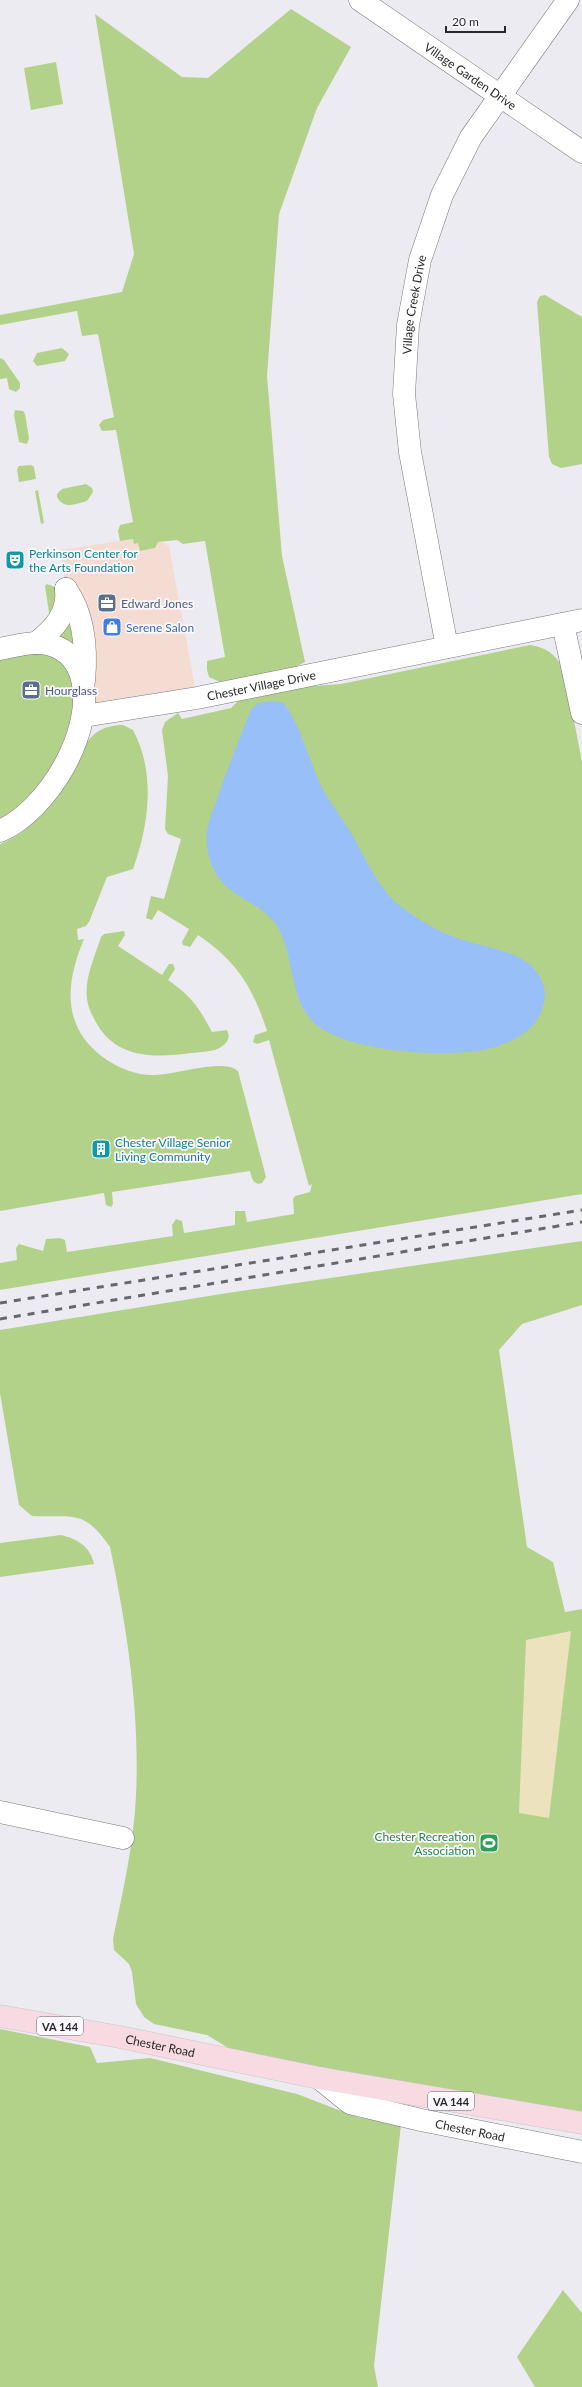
<svg xmlns="http://www.w3.org/2000/svg" width="582" height="2387" font-family="Lato,sans-serif">
  <style>
    .commercial { fill: #f4dcd2 }
    .green { fill: #b2d28a }
    .sand { fill: #ece2bd }
    .water { fill: #98bff8 }
    .lines { fill: none; stroke-linecap: round; stroke-linejoin: round }
    .minor-casing { stroke: #7a797e; stroke-width: 23 }
    .major-casing { stroke: #c7c7c7; stroke-width: 23 }
    .minor { stroke: #fff; stroke-width: 22 }
    .major { stroke: #f8dae2; stroke-width: 22 }
    .rail { stroke: #68676a; stroke-width: 3; stroke-dasharray: 7 7; stroke-linecap: butt }
    .labels { text-anchor: middle; dominant-baseline: central; stroke-width: 3.5; stroke-linejoin: round; paint-order: stroke }
    .shield { fill: #faf8fe; stroke: #676669; stroke-width: 1 }
    .shield-label { font-size: 11px; font-weight: bold; fill: #282729 }
    .street-label { font-size: 12px; fill: #282729; stroke: #faf8fe }
    .culture-label { font-size: 12px; fill: #0d838f; stroke: #faf8fe; text-anchor: start }
    .service-label { font-size: 12px; fill: #4e5e75; stroke: #faf8fe; text-anchor: start }
    .shop-label { font-size: 12px; fill: #366cbe; stroke: #faf8fe; text-anchor: start }
    .leisure-label { font-size: 12px; fill: #27864d; stroke: #faf8fe; text-anchor: end }
  </style>
  <rect width="100%" height="100%" fill="#ecebf1"/>
  <polygon class="commercial" points="133,539 156,539 169,546 197,698 84,716 60,550"/>
  <g class="green">
    <polygon points="291,9 351,47 317,108 279,214 267,376 282,556 305,662 289,670 220,682 209,677 207,670 207,661 225,657 205,541 183,544 177,540 158,542 155,548 140,551 138,543 134,544 133,539 120,541 118,531 120,525 133,522 116,430 102,431 99,425 103,420 114,417 98,334 82,336 77,311 0,325 0,315 122,292 134,254 95,14 182,77 208,78"/>
    <polygon points="56,62 63,104 31,110 24,68"/>
    <polygon points="545,295 582,317 582,464 561,468 552,464 549,457 537,302 540,296"/>
    <polygon points="62,348 69,354 65,361 37,366 33,361 37,353"/>
    <polygon points="0,358 4,360 20,383 20,388 16,392 9,389 7,378 0,379"/>
    <polygon points="15,410 23,411 25,414 29,438 27,444 19,442 14,415"/>
    <polygon points="31,465 34,467 36,479 19,482 17,469 19,466"/>
    <path d="M86,484L92,488L93,492L87,501C76,504 64,510 57,497V494L62,489Z"/>
    <polygon points="38,490 44,523 41,524 35,491"/>
    <polygon points="47,584 55,587 57,597 50,619 45,586"/>
    <polygon points="71,618 78,654 55,638"/>
    <polygon points="37,643 80,670 71,751 0,830 0,650"/>
    <path d="M530,645C549,648 558,656 565,674L582,762V1194L0,1290V1263L17,1260L16,1248L19,1244L43,1251L46,1239L60,1238L65,1240L67,1252L173,1236L172,1225L176,1219L182,1221L184,1233L235,1225V1211H245L247,1222L294,1214L293,1199L295,1196L310,1192L312,1184L309,1186L269,1040L257,1044L253,1042L255,1035L267,1031C253,988 237,961 198,935L190,947L183,945L182,942L189,929L158,910L152,920L146,918L151,896L164,899L181,839L168,834L165,829L168,776L162,730L165,722L178,713L182,719L231,708L238,701L289,688L341,684Z"/>
    <path d="M123,725L133,730C156,773 149,825 133,869L107,877L89,922L86,926L77,929L78,940L84,939C65,984 61,1029 107,1060C121,1069 139,1076 155,1075C177,1075 222,1058 238,1071L266,1177L262,1183C253,1186 252,1178 250,1171L112,1192L113,1204L111,1207L106,1205L104,1193L0,1211V844C32,832 58,798 74,768C81,756 85,740 97,732C105,727 114,725 123,725Z"/>
    <path d="M124,931L125,935L118,946L162,975L169,964H173L175,969L168,980C192,997 198,1006 212,1032L227,1030C231,1038 227,1043 221,1047C214,1052 200,1052 191,1053C156,1058 117,1059 97,1024C93,1017 88,1008 87,999C84,979 95,956 101,937L104,934Z"/>
    <path d="M582,1241V1305L522,1324L499,1350L527,1547L553,1562L565,1612L582,1609V2122L381,2079L230,2049L207,2035L154,2024L144,2017L136,2004L132,1972L129,1964L114,1950L113,1939C123,1891 134,1843 136,1795C140,1712 127,1628 110,1547C83,1508 73,1518 32,1516L19,1505L0,1393V1330L221,1294Z"/>
    <path d="M61,1535C77,1539 90,1546 94,1564L0,1577V1543Z"/>
    <polygon points="0,2029 90,2047 97,2063 150,2058 297,2094 357,2117 401,2125 374,2366 378,2387 0,2387"/>
    <polygon points="563,2290 582,2313 582,2387 535,2387 517,2357"/>
  </g>
  <polygon class="sand" points="571,1631 549,1818 519,1813 526,1640"/>
  <path class="water" d="M272,701L284,703C300,726 307,753 318,779C326,798 340,815 351,833C367,860 378,890 404,909C419,920 438,931 454,937C484,949 531,949 543,984C547,994 544,1005 540,1014C532,1032 514,1041 495,1047C456,1060 344,1053 313,1022C290,999 294,960 280,931C268,908 246,903 228,888C212,875 205,852 207,832C208,822 213,811 216,802C227,770 239,739 251,709L259,703Z"/>
  <g class="lines">
    <defs>
      <g id="minor">
        <path id="s1" d="M360,0L582,152"/>
        <path d="M66,589C85,616 87,649 84,681"/>
        <polyline points="563,624 582,713"/>
        <path d="M36,643C54,629 69,613 66,589"/>
        <path id="s2" d="M447,647L410,452L404,394L408,325L420,260L442,195L471,137L568,0"/>
        <path d="M0,649C16,646 35,640 51,645C68,650 78,662 82,679C95,731 48,810 0,831"/>
        <path id="s3" d="M84,716L197,698L582,620"/>
        <polyline points="0,1812 123,1838"/>
        <path id="s4" d="M319,2078L350,2103L421,2120L582,2152"/>
      </g>
      <g id="major">
        <path id="s5" d="M0,2016L120,2037L319,2078L582,2123"/>
      </g>
    </defs>
    <use href="#minor" class="minor-casing"/>
    <use href="#major" class="major-casing"/>
    <use href="#minor" class="minor"/>
    <use href="#major" class="major"/>
    <g class="rail">
      <polyline points="0,1303 582,1210"/>
      <polyline points="0,1319 582,1222"/>
    </g>
  </g>
  <defs>
    <symbol id="theatre-square" viewBox="-11 -11 22 22"><rect x="-9" y="-9" width="18" height="18" rx="4" fill="#0f9aa8" stroke="#faf8fe"/><path d="M-5-5.5Q0-4 5-5.5V0Q5 5 0 6Q-5 5-5 0ZM-3.3-2.5H-1v1.5H-3.3ZM1-2.5H3.3v1.5H1ZM-2.8 1Q0 5.5 2.8 1Z" fill="#fff"/></symbol>
    <symbol id="office-square" viewBox="-11 -11 22 22"><rect x="-9" y="-9" width="18" height="18" rx="4" fill="#5c6f8a" stroke="#faf8fe"/><path d="M-6-3h4V-5.5h4V-3h4V5H-6ZM-1-4.5V-3h2v-1.5ZM-6 0V1H6V0Z" fill="#fff"/></symbol>
    <symbol id="shop-square" viewBox="-11 -11 22 22"><rect x="-9" y="-9" width="18" height="18" rx="4" fill="#3f7fe0" stroke="#faf8fe"/><path d="M-5-2.5h2.3a2.7 3.5 0 0 1 5.4 0H5L5.5 6h-11ZM-1.5-2.5h3a1.5 2.3 0 0 0-3 0Z" fill="#fff"/></symbol>
    <symbol id="building-square" viewBox="-11 -11 22 22"><rect x="-9" y="-9" width="18" height="18" rx="4" fill="#0f9aa8" stroke="#faf8fe"/><path d="M-4-6H4V6H1V3H-1V6H-4ZM-2.5-4.3h1.7v1.8h-1.7ZM.8-4.3h1.7v1.8H.8ZM-2.5-1h1.7V.8h-1.7ZM.8-1h1.7V.8H.8Z" fill="#fff"/></symbol>
    <symbol id="stadium-square" viewBox="-11 -11 22 22"><rect x="-9" y="-9" width="18" height="18" rx="4" fill="#2e9e5b" stroke="#faf8fe"/><path d="M0-5a6.5 5 0 1 0 0 10a6.5 5 0 1 0 0-10ZM-3.5-1.8h7v3.6h-7Z" fill="#fff"/></symbol>
  </defs>
  <g fill-rule="evenodd">
    <use href="#theatre-square" x="4" y="549" width="22" height="22"/>
    <use href="#office-square" x="96" y="592" width="22" height="22"/>
    <use href="#shop-square" x="101" y="616" width="22" height="22"/>
    <use href="#office-square" x="20" y="679" width="22" height="22"/>
    <use href="#building-square" x="90" y="1138" width="22" height="22"/>
    <use href="#stadium-square" x="478" y="1832" width="22" height="22"/>
  </g>
  <g class="labels">
    <g class="shield">
      <rect x="37" y="2017" width="46" height="18" rx="3"/>
      <rect x="428" y="2092" width="46" height="18" rx="3"/>
    </g>
    <g class="shield-label">
      <text x="60" y="2026">VA 144</text>
      <text x="451" y="2101">VA 144</text>
    </g>
    <g class="street-label">
      <text stroke="none"><textPath href="#s1" startOffset="134">Village Garden Drive</textPath></text>
      <text stroke="none"><textPath href="#s2" startOffset="347">Village Creek Drive</textPath></text>
      <text stroke="none"><textPath href="#s3" startOffset="180">Chester Village Drive</textPath></text>
      <text stroke="none"><textPath href="#s5" startOffset="163">Chester Road</textPath></text>
      <text stroke="none"><textPath href="#s4" startOffset="163">Chester Road</textPath></text>
    </g>
    <g class="culture-label">
      <text x="29" y="553">Perkinson Center for<tspan x="29" dy="14">the Arts Foundation</tspan></text>
      <text x="115" y="1142">Chester Village Senior<tspan x="115" dy="14">Living Community</tspan></text>
    </g>
    <g class="service-label">
      <text x="121" y="603">Edward Jones</text>
      <text x="45" y="690">Hourglass</text>
    </g>
    <g class="shop-label">
      <text x="126" y="627">Serene Salon</text>
    </g>
    <g class="leisure-label">
      <text x="475" y="1836">Chester Recreation<tspan x="475" dy="14">Association</tspan></text>
    </g>
  </g>
  <path d="M446 26v6h59v-6" fill="none" stroke="#282729" stroke-width="2"/>
  <text x="452" y="26" font-size="12" fill="#282729" stroke="#faf8fe" stroke-width="3" paint-order="stroke">20 m</text>
</svg>
